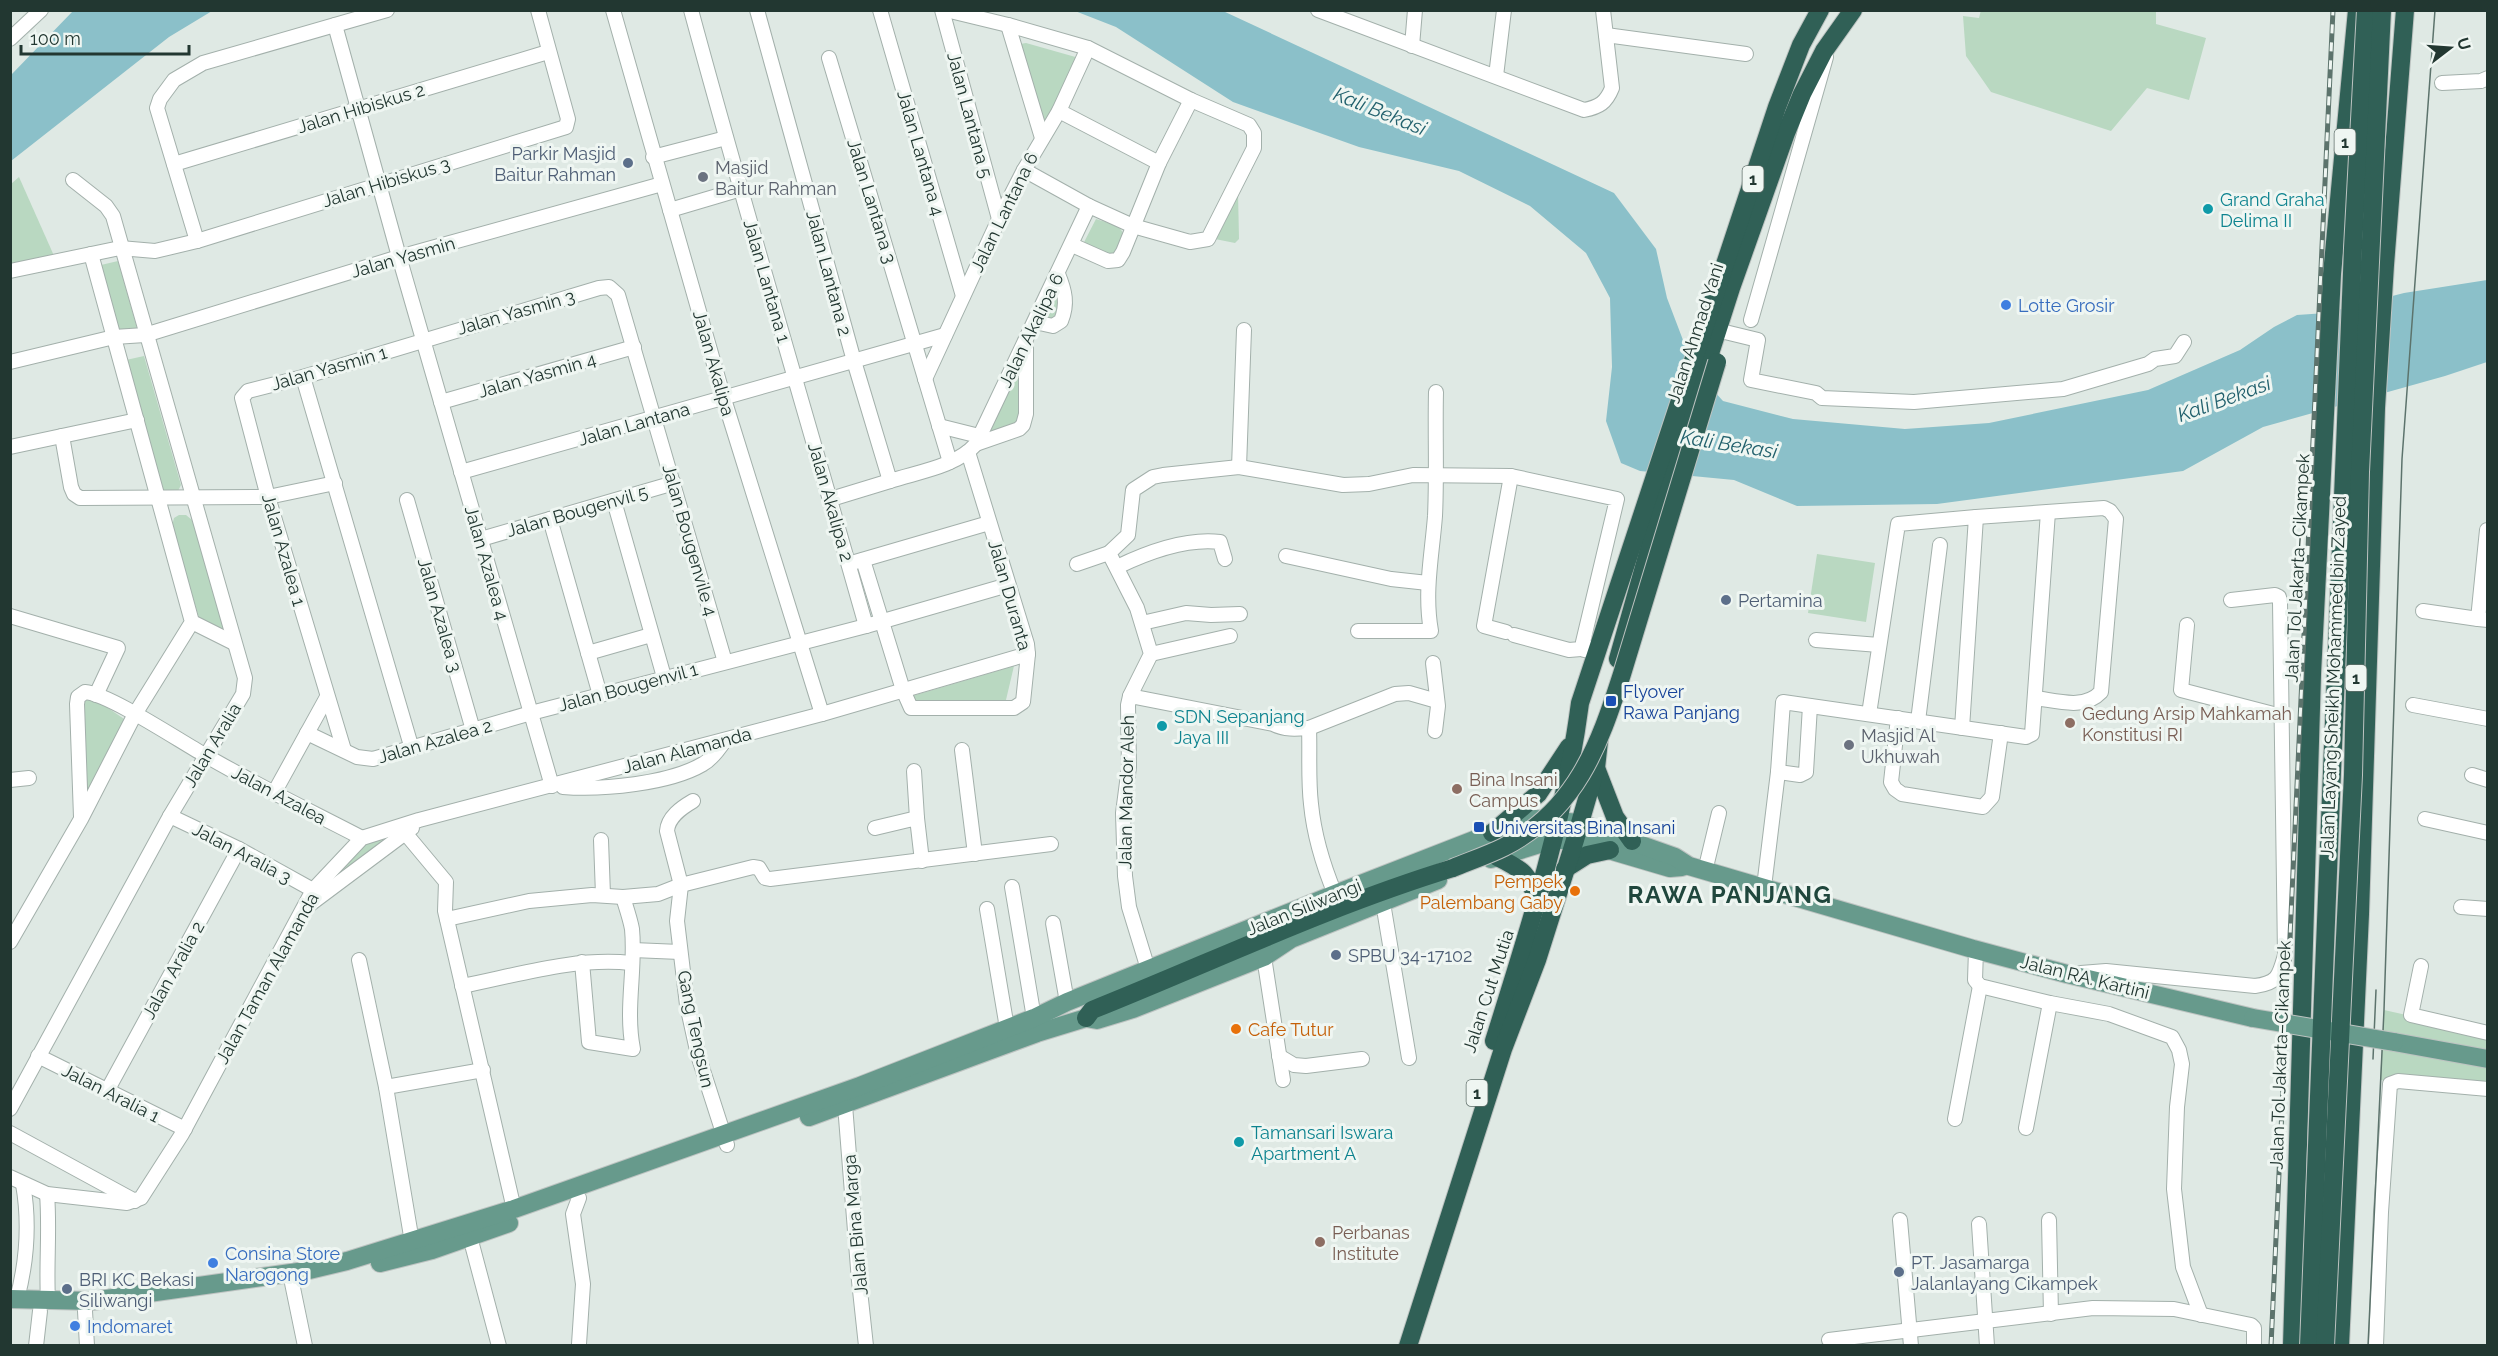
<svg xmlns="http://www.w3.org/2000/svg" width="2498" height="1356" font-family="Raleway,sans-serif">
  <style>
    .green { fill: #b9d8c1 }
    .water { fill: #8bc0c9 }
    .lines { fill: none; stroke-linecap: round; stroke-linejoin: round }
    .street-casing { stroke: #a3b0ab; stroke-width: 16 }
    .primary-casing { stroke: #bdc3c1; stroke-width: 20 }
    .highway-casing { stroke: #bdc3c1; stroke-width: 20 }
    .street { stroke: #fff; stroke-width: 14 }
    .primary { stroke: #679a8c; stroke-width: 18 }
    .highway { stroke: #306056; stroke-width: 18 }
    .tram { stroke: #5c736c; stroke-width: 1.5 }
    .rail-casing { stroke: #5c736c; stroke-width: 5 }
    .rail { stroke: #eff6f2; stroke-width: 3; stroke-dasharray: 9; stroke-linecap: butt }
    .primary-bridge-casing { stroke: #bdc3c1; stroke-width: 20; stroke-linecap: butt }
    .highway-bridge-casing { stroke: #bdc3c1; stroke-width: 20; stroke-linecap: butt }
    .primary-bridge { stroke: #679a8c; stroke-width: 18 }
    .highway-bridge { stroke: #306056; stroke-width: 18 }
    .service-dot { fill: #5c6f8a; stroke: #eff6f2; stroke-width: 2 }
    .worship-dot { fill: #6b7280; stroke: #eff6f2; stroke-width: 2 }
    .culture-dot { fill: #0f9aa8; stroke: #eff6f2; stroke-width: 2 }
    .shop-dot { fill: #3f7fe0; stroke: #eff6f2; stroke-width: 2 }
    .transit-dot { fill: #1a4fb4; stroke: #eff6f2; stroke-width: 2 }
    .education-dot { fill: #8d6e63; stroke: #eff6f2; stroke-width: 2 }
    .food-dot { fill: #e8710a; stroke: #eff6f2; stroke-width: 2 }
    .labels { text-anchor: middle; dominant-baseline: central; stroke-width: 6; stroke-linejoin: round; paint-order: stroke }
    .shield { fill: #eff6f2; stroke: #60706b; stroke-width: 1.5 }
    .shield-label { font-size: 16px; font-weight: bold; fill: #223731 }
    .street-label { font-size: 18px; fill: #223731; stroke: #eff6f2 }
    .service-label { font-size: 18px; fill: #4e5e75; stroke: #eff6f2; text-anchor: start }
    .worship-label { font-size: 18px; fill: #5b616d; stroke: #eff6f2; text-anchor: start }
    .culture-label { font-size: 18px; fill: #0d838f; stroke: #eff6f2; text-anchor: start }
    .shop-label { font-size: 18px; fill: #366cbe; stroke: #eff6f2; text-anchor: start }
    .transit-label { font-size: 18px; fill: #164399; stroke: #eff6f2; text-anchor: start }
    .education-label { font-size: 18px; fill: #785e54; stroke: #eff6f2; text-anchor: start }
    .food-label { font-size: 18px; fill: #c56008; stroke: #eff6f2; text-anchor: end }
    .water-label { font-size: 20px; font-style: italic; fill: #22616d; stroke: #eff6f2 }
    .district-label { font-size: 24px; font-weight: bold; letter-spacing: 1.5px; fill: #20473d; stroke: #eff6f2 }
  </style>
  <rect width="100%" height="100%" fill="#dfe9e4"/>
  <g class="green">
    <polygon points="1981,10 2156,11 2156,24 2206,38 2189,100 2147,88 2111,131 1991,92 1966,56 1963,16 1979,18"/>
    <polygon points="1026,43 1079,58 1043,127 1020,44"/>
    <polygon points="19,177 55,258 11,268 11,184"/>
    <polygon points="1238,192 1239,239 1235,243 1215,239"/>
    <path d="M1096,219C1122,227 1129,227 1119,256L1080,250Z"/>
    <polygon points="118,261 137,328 119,333 101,265"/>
    <polygon points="1061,283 1062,323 1041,326"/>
    <polygon points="144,356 181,485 178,491 164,492 126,360"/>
    <polygon points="1023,363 1023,421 990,438 989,431"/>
    <polygon points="179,515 186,515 192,520 224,629 221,632 199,618 172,526 174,518"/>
    <polygon points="1817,554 1875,563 1866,622 1808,613"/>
    <polygon points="1014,666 1005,704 914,709 912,696"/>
    <polygon points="92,697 127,721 85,802 80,700"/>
    <polygon points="399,834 322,893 345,858 363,845"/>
    <polygon points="2384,1010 2487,1033 2487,1089 2380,1080"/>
  </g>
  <g class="water">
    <polygon points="73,11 212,11 169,37 11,161 11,75"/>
    <polygon points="1075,11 1223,11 1614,193 1656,249 1667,298 1694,369 1723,401 1793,419 1905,429 1989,423 2148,390 2240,350 2274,327 2297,315 2326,313 2404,293 2487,280 2487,362 2445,376 2263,427 2183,471 1937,504 1797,506 1734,480 1640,471 1621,463 1606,421 1612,367 1610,298 1586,253 1530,206 1459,171 1359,147 1233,102 1116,27"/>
  </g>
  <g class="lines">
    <defs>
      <g id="street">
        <polyline points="613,10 724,399 822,714"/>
        <path d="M691,10C747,217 808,421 866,626"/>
        <path d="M757,10L854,361L890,481C917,472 956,467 976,444L1089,206"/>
        <polyline points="880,10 963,296"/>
        <polyline points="942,10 999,219"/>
        <polyline points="946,10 1008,25 1088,48 1191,100 1249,125 1254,133 1254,148 1208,239 1190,242 1133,226 1089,206 1024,170"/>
        <path d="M1318,10L1584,110C1599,107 1606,103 1612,88L1603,10"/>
        <polyline points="335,25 398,253 552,786"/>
        <polyline points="1008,25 1042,138"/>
        <polyline points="1606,35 1746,54"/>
        <polyline points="10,39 41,10"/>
        <polyline points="1412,46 1415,10"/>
        <polyline points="829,58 950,462"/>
        <polyline points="1496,76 1504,10"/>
        <polyline points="2442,83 2481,81 2488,78"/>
        <polyline points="1059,111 1159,163"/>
        <polyline points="653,157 726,138"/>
        <polyline points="174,164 548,52"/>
        <polyline points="670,210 741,189"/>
        <polyline points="197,241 157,108 160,99 174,80 203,63 387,10"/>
        <polyline points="1072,245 1108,261 1118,260 1123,252 1159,163 1191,100"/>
        <polyline points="10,271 120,248 155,251 197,241 566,127 568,119 538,10"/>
        <polyline points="1751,320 1826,57"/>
        <path d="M1035,322L1053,326L1061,321C1068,304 1065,291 1058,274"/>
        <polyline points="1725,332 1758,340 1751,380 1816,393 1822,398 1914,402 2063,389 2148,364 2155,359 2175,356 2184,342"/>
        <polyline points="10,362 114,337 145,335 399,257 662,184"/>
        <polyline points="303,377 412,749"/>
        <polyline points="925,379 999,219 1024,170 1059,111 1088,48"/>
        <polyline points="441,402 634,347"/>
        <polyline points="939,426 979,436"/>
        <polyline points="62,436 71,487 74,494 80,498 268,497 335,483"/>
        <polyline points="976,444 1019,429 1023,425 1026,414 1026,344"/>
        <polyline points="10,447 137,420"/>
        <polyline points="1239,467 1244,330"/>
        <polyline points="461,472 945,335"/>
        <polyline points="831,499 890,481"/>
        <polyline points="407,500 473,730"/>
        <polyline points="614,501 664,677"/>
        <path d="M1976,517L2104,508L2110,511L2116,519L2101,692C2084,710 2058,701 2035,698"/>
        <polyline points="550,519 600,695"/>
        <polyline points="2487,530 2478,619 2488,620"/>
        <polyline points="481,539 674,483"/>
        <polyline points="1286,556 1391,579 1428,583"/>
        <polyline points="863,560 903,690 911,708 1014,708 1023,702 1028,654 1027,644 968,452"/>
        <polyline points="855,562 989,523"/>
        <polyline points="1077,564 1109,553"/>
        <path d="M1117,567C1146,553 1187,538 1220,542L1225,559"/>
        <polyline points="2423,611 2478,619"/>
        <polyline points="10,616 118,648 96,695"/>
        <polyline points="192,622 234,643"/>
        <polyline points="1142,623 1186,613 1211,615 1240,614"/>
        <polyline points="2187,625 2181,690 2281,716"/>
        <path d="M1358,631H1431C1424,592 1432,555 1435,516C1437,475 1435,433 1436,392"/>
        <polyline points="1506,632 1484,626 1511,476"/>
        <polyline points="1514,635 1569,650 1593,648"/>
        <polyline points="1816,640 1879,645"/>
        <polyline points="588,653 651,635"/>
        <polyline points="1151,654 1230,636"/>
        <polyline points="1433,663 1438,706 1435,731"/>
        <path d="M1130,696L1273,724C1285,730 1296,729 1309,728L1395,694L1409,693L1437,701"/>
        <polyline points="2413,705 2488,719"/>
        <polyline points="1869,714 1898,524 1976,517 1962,728"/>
        <polyline points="1898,718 1891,782 1895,789 1902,794 1983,807 1992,797 2001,733"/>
        <polyline points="1918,721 1940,545"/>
        <path d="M1309,728C1310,753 1308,779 1311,804C1314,835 1323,865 1335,894"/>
        <polyline points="307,733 357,757 373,759 531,713 866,626 1008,585"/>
        <polyline points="344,750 268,497 242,398 248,391 303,377 599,288 609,287 618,295 725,662"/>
        <polyline points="962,750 975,854"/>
        <polyline points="914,771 917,818"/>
        <polyline points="1778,772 1800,775 1806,772 1810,706"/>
        <polyline points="2472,775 2488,780"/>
        <polyline points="10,780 29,778"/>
        <path d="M563,787C602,790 669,784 703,764C712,759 719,749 725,740"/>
        <polyline points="274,793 327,697"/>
        <path d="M693,801C681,808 668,817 667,831L681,885L677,921L687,1005L698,1055L727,1145"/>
        <polyline points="170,816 239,849 313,890"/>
        <path d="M81,817L77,704L78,697L85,692C109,694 178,740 203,754C254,784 308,810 362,838"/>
        <polyline points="2425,819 2488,833"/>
        <polyline points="875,828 917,818 922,861"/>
        <polyline points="406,834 446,882 445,911 514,1209"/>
        <polyline points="601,840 603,895"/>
        <polyline points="1705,871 1719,813"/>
        <polyline points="1012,887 1034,1018"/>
        <polyline points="1764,887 1778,772 1783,702 2026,737 2032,734 2048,512"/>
        <polyline points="1383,903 1409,1058"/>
        <polyline points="2461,907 2488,909"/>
        <polyline points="305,908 412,828"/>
        <polyline points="987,909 1007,1028"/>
        <polyline points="447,919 529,901 592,895 623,897 658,894 681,885 753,867 759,868 765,878 770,879 1051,844"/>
        <polyline points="1053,923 1067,1002"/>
        <polyline points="10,942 81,819 135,714 192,622 91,254"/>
        <polyline points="633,950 680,952"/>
        <polyline points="1976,950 1975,980 1980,986 2050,1003 2109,1014 2172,1037 2179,1050 2182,1064 2177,1107 2174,1189 2183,1267 2201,1315"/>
        <polyline points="1264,957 1283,1080"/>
        <polyline points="359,960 386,1087 412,1242"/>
        <path d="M582,962L589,1042L633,1049C625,1008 636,969 632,929C630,918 626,907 623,897"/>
        <polyline points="2421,966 2411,1015 2488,1033"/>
        <polyline points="1148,969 1129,907 1125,876 1123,813 1129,767 1128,705 1130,696 1151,654 1137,608 1109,553 1128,535 1133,490 1153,477 1163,475 1239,467 1343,485 1369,484 1413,475 1511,476 1617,499 1583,642 1584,650"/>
        <path d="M2081,973L2106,971L2255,986C2278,983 2279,976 2285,955L2280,602L2279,597L2275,595L2231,600"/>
        <path d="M462,986C518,975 575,957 631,963"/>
        <polyline points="38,1056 185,1129"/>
        <polyline points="1279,1056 1294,1065 1306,1066 1362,1059"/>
        <polyline points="386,1087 483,1070"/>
        <polyline points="107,1091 239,849"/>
        <polyline points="845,1105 859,1281 866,1346"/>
        <polyline points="10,1109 170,816 243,694 245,678 113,216 106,206 73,180"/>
        <polyline points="1955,1119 1980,986"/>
        <polyline points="2026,1128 2050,1003"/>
        <polyline points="10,1133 135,1201"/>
        <polyline points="10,1177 47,1194 127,1203 141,1198 182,1134 313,890 362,838 419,820 822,714 1028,654"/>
        <path d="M47,1194C50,1230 46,1265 48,1300"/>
        <polyline points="579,1198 573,1214 583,1284 579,1344"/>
        <polyline points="1900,1220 1911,1346"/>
        <polyline points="2049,1220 2051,1314"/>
        <polyline points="1979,1224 1987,1346"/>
        <polyline points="470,1237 499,1346"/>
        <polyline points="292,1283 305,1346"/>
        <path d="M17,1299C27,1261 30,1224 23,1184"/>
        <polyline points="85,1311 87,1346"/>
        <polyline points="1829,1340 2093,1308 2174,1309 2251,1325 2254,1328 2254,1346"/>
        <polyline points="36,1346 40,1311"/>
        <polyline points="2376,1346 2381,1212 2390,1084 2398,1081 2488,1089"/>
      </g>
      <g id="primary">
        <polyline points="1491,859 1553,840 1575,840 1670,868 1682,867"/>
        <polyline points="2394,1042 2488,1059"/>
        <polyline points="809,1117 1037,1033 1086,1018 1097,1020 1133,1009 1264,957 1291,939 1438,880"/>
        <polyline points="380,1263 432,1250 509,1223"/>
        <polyline points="10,1299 92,1301 305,1271 347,1261 514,1209 860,1086 1034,1018 1067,1002 1335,894 1492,833 1535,819 1579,823 1675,857 1689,866 1973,949 2067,974 2253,1018"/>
      </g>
      <g id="highway">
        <polyline points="1618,659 1663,500 1731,288 1786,133 1802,94 1824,51 1853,10"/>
        <polyline points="1596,768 1615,817 1632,841"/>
        <polyline points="1492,833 1538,794 1569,747"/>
        <path d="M1497,857C1522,869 1531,875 1537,903"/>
        <polyline points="1565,869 1587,855 1610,850"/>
        <path d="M1086,1018L1092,1010C1212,962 1329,906 1453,868"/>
        <path d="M1494,1041C1529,930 1565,818 1580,703L1777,107L1801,45L1820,10"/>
        <polyline points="1408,1346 1503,1049 1537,960 1575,840 1596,768 1599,741"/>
        <polyline points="2292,1346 2312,674 2332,274 2357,10"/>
        <polyline points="2340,1346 2360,914 2376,408 2385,265 2405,10"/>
      </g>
    </defs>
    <use href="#street" class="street-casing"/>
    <use href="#primary" class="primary-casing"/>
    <use href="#highway" class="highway-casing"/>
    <use href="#street" class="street"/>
    <use href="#primary" class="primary"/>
    <use href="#highway" class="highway"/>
    <g class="tram">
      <polyline points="2373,1059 2376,990"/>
      <polyline points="2368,1346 2384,1010 2402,459 2435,10"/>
    </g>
    <defs>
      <polyline id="rail" points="2271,1346 2333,10"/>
    </defs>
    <use href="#rail" class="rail-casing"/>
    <use href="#rail" class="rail"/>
    <defs>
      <polyline id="primary-bridge" points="2253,1018 2394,1042"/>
      <g id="highway-bridge">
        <path d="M1453,868C1470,861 1488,855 1504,847C1576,810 1599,746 1622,674L1717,362"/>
        <polyline points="2309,1346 2353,248 2366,10"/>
        <polyline points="2325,1346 2353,775 2360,472 2382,10"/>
      </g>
    </defs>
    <use href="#primary-bridge" class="primary-bridge-casing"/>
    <use href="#highway-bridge" class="highway-bridge-casing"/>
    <use href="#primary-bridge" class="primary-bridge"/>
    <use href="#highway-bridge" class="highway-bridge"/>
  </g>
  <g class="service-dot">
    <circle cx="628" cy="163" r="6"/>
    <circle cx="1726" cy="600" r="6"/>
    <circle cx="1336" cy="955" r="6"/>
    <circle cx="1899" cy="1272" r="6"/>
    <circle cx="67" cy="1289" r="6"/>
  </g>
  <g class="worship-dot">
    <circle cx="703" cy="177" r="6"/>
    <circle cx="1849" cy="745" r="6"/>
  </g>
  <g class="culture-dot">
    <circle cx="2208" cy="209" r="6"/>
    <circle cx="1162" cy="726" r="6"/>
    <circle cx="1239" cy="1142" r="6"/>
  </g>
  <g class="shop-dot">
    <circle cx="2006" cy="305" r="6"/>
    <circle cx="213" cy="1263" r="6"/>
    <circle cx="75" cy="1326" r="6"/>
  </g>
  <g class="transit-dot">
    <rect x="1605" y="695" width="12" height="12" rx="3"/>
    <rect x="1473" y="821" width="12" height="12" rx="3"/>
  </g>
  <g class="education-dot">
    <circle cx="2070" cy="723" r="6"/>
    <circle cx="1457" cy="789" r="6"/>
    <circle cx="1320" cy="1242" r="6"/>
  </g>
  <g class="food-dot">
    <circle cx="1575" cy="891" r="6"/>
    <circle cx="1236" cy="1029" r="6"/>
  </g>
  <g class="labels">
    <g class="shield">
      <rect x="2334.5" y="129" width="21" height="26" rx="4.5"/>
      <rect x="1742.5" y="166" width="21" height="26" rx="4.5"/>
      <rect x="2345.5" y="665" width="21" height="26" rx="4.5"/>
      <rect x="1466.5" y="1080" width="21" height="26" rx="4.5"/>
    </g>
    <g class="shield-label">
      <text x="2345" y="142">1</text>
      <text x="1753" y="179">1</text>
      <text x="2356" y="678">1</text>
      <text x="1477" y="1093">1</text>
    </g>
    <g class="street-label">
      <text transform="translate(361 108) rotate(-17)">Jalan Hibiskus 2</text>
      <text transform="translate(970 115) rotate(75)">Jalan Lantana 5</text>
      <text transform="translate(921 153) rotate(74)">Jalan Lantana 4</text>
      <text transform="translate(386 182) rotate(-17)">Jalan Hibiskus 3</text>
      <text transform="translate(872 201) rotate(73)">Jalan Lantana 3</text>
      <text transform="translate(1004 212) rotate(-64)">Jalan Lantana 6</text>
      <text transform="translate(403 257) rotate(-16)">Jalan Yasmin</text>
      <text transform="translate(829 273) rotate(75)">Jalan Lantana 2</text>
      <text transform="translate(767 281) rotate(74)">Jalan Lantana 1</text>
      <text transform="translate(516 312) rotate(-16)">Jalan Yasmin 3</text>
      <text transform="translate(1031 330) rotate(-64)">Jalan Akalipa 6</text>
      <text transform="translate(1695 333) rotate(-72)">Jalan Ahmad Yani</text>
      <text transform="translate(714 363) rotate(74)">Jalan Akalipa</text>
      <text transform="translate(329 368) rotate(-16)">Jalan Yasmin 1</text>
      <text transform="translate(537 375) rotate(-16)">Jalan Yasmin 4</text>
      <text transform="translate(634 424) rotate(-16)">Jalan Lantana</text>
      <text transform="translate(831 502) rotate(74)">Jalan Akalipa 2</text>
      <text transform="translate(577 511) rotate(-16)">Jalan Bougenvil 5</text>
      <text transform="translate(690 540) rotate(74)">Jalan Bougenvile 4</text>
      <text transform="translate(284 550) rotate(74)">Jalan Azalea 1</text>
      <text transform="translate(487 563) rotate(74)">Jalan Azalea 4</text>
      <text transform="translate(2297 568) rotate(-87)">Jalan Tol Jakarta–Cikampek</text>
      <text transform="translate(1010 595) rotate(74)">Jalan Duranta</text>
      <text transform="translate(440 615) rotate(74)">Jalan Azalea 3</text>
      <text transform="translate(2333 677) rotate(-88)">Jalan Layang Sheikh Mohammed bin Zayed</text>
      <text transform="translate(628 687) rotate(-15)">Jalan Bougenvil 1</text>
      <text transform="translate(435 741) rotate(-16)">Jalan Azalea 2</text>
      <text transform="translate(212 745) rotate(-59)">Jalan Aralia</text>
      <text transform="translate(687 750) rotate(-15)">Jalan Alamanda</text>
      <text transform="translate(1126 792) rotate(-89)">Jalan Mandor Aleh</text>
      <text transform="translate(279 795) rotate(28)">Jalan Azalea</text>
      <text transform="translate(242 853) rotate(28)">Jalan Aralia 3</text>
      <text transform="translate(1304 907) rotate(-22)">Jalan Siliwangi</text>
      <text transform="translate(173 970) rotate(-61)">Jalan Aralia 2</text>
      <text transform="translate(2085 977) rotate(14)">Jalan RA. Kartini</text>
      <text transform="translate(267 978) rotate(-61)">Jalan Taman Alamanda</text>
      <text transform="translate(1488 991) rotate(-72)">Jalan Cut Mutia</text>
      <text transform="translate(696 1029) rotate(78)">Gang Tengsun</text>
      <text transform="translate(2280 1055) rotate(-88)">Jalan Tol Jakarta–Cikampek</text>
      <text transform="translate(111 1093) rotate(27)">Jalan Aralia 1</text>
      <text transform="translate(855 1225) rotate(-95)">Jalan Bina Marga</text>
    </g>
    <g class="service-label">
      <text x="616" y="153" text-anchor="end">Parkir Masjid<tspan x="616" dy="21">Baitur Rahman</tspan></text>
      <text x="1738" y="600">Pertamina</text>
      <text x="1348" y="955">SPBU 34-17102</text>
      <text x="1911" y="1262">PT. Jasamarga<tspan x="1911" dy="21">Jalanlayang Cikampek</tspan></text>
      <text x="79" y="1279">BRI KC Bekasi<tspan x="79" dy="21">Siliwangi</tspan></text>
    </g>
    <g class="worship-label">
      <text x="715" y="167">Masjid<tspan x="715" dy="21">Baitur Rahman</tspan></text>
      <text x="1861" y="735">Masjid Al<tspan x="1861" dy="21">Ukhuwah</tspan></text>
    </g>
    <g class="culture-label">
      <text x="2220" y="199">Grand Graha<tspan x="2220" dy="21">Delima II</tspan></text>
      <text x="1174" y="716">SDN Sepanjang<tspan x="1174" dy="21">Jaya III</tspan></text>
      <text x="1251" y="1132">Tamansari Iswara<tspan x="1251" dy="21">Apartment A</tspan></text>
    </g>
    <g class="shop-label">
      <text x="2018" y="305">Lotte Grosir</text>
      <text x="225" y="1253">Consina Store<tspan x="225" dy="21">Narogong</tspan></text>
      <text x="87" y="1326">Indomaret</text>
    </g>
    <g class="transit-label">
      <text x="1623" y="691">Flyover<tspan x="1623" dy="21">Rawa Panjang</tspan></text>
      <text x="1491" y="827">Universitas Bina Insani</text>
    </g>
    <g class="education-label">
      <text x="2082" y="713">Gedung Arsip Mahkamah<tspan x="2082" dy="21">Konstitusi RI</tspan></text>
      <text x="1469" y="779">Bina Insani<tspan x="1469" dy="21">Campus</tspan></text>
      <text x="1332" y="1232">Perbanas<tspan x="1332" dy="21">Institute</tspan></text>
    </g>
    <g class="food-label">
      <text x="1563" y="881">Pempek<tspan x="1563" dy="21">Palembang Gaby</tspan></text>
      <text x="1248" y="1029" text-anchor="start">Cafe Tutur</text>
    </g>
    <g class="water-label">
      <text transform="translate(1380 111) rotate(22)">Kali Bekasi</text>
      <text transform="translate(2224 399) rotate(-20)">Kali Bekasi</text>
      <text transform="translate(1729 444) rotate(9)">Kali Bekasi</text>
    </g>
    <g class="district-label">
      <text x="1730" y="894">RAWA PANJANG</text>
    </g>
  </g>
  <rect width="2498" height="1356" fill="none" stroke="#223731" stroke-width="24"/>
  <g transform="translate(2450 48) rotate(73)" stroke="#eff6f2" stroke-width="4.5" paint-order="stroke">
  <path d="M0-4.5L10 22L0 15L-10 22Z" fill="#223731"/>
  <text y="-9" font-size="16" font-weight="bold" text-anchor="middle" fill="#223731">U</text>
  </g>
  <path d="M21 45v9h168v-9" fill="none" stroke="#223731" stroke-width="3"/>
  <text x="30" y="45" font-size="18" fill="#223731" stroke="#eff6f2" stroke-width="4.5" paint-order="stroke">100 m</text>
</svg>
